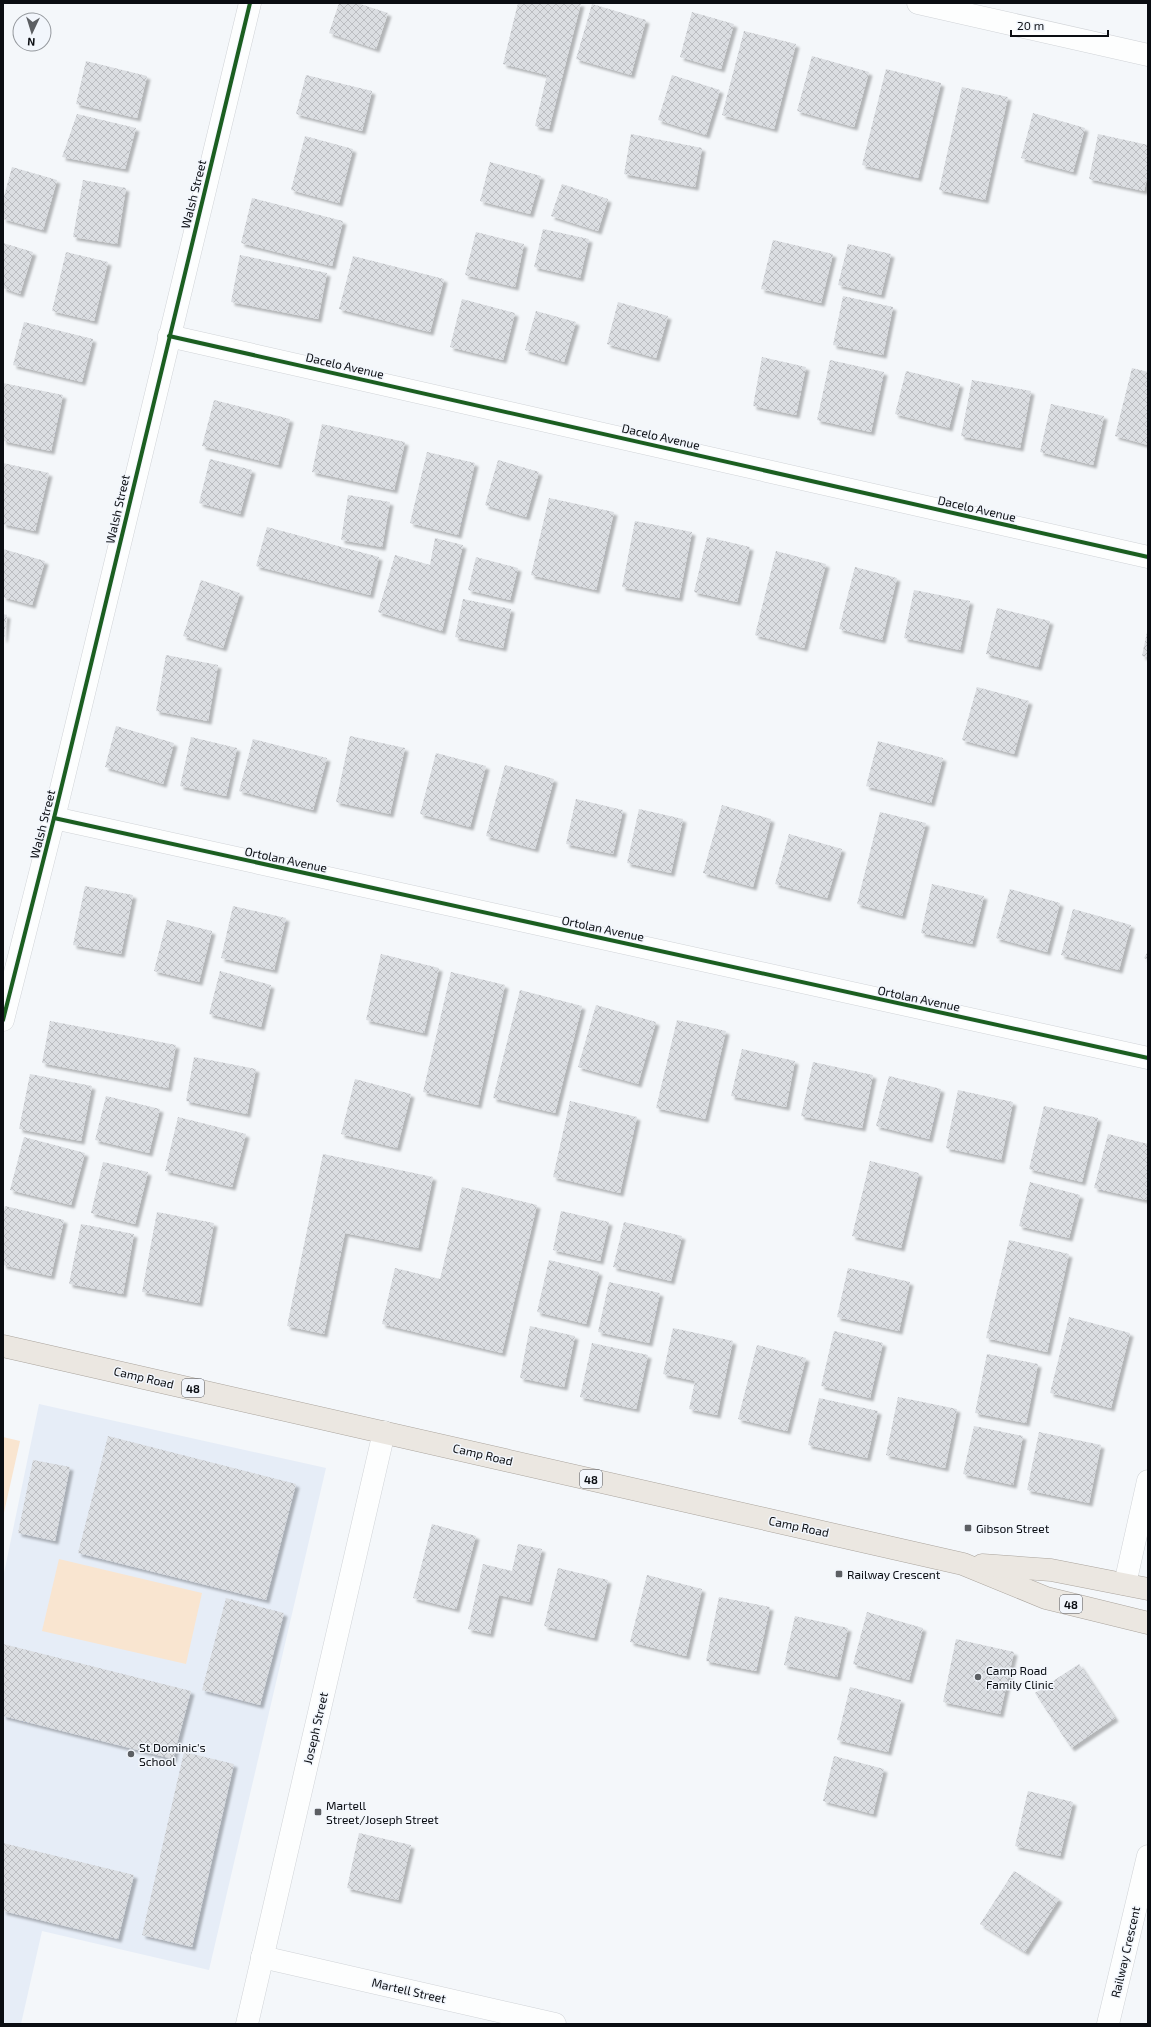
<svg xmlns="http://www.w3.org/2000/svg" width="1151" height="2027" font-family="'Exo 2',sans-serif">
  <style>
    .built { fill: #e6edf7 }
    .pitch { fill: #f9e5d0 }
    .building { fill: url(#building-cross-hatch); filter: url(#shadow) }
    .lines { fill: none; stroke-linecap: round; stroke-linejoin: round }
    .minor-casing { stroke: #d0d3d7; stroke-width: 23 }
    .major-casing { stroke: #aaa49d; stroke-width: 23 }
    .minor { stroke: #fdfefe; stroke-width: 22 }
    .major { stroke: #ebe7e1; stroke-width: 22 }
    .cycleway-casing { stroke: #f2f6fc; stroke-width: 6 }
    .cycleway { stroke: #1b5e20; stroke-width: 4 }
    .poi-dot { fill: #5c5f63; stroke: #f2f6fc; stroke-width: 1.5 }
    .labels { text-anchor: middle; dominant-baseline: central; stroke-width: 3; stroke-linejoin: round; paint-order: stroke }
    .shield { fill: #f2f6fc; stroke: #505358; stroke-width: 1 }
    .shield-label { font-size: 11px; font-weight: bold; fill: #0a0d12 }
    .street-label { font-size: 12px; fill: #0a0d12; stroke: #f2f6fc }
    .poi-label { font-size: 12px; fill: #0a0d12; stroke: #f2f6fc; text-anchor: start }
  </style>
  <defs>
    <pattern id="building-cross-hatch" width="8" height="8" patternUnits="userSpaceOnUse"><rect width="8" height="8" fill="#dbdee2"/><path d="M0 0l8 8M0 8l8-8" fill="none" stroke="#bbbdc1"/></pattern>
    <filter id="shadow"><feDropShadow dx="3.5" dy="3.5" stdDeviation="1" flood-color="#0004"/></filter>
  </defs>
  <rect width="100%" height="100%" fill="#f4f7fa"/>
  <polygon class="built" points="39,1404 326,1468 209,1970 42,1931 21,2024 3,2024 3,1578"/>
  <g class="pitch">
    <polygon points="3,1437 20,1441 3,1517"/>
    <polygon points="59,1559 202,1593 186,1664 42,1631"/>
  </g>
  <g class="building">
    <polygon points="339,3 357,3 388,13 376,49 329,33"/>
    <polygon points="518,3 581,3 549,129 535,126 547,75 503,64"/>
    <polygon points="592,4 646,20 631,75 576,59"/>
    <polygon points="692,12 734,24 721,69 680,57"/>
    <polygon points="744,31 796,44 774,129 722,115"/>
    <polygon points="812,56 869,72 854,127 797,111"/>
    <polygon points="86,61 147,76 137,118 76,104"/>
    <polygon points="886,69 941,83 918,178 862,165"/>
    <polygon points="306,75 372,91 362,131 296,114"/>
    <polygon points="672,75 720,90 706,135 658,120"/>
    <polygon points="962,87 1008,97 985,200 939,190"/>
    <polygon points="1033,113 1085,128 1073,172 1021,158"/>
    <polygon points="77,114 136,128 125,169 62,157"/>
    <polygon points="631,134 702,148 695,187 624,174"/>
    <polygon points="1098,134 1148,145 1148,174 1144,191 1089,179"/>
    <polygon points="305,136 353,149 339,203 291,190"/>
    <polygon points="490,162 541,176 530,214 480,201"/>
    <polygon points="12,167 57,180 43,230 3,219 3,200"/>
    <polygon points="83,180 126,188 117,244 73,237"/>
    <polygon points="562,184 608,199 598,231 551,216"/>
    <polygon points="252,198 343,221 332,266 241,243"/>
    <polygon points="543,229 589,239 580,278 534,267"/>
    <polygon points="476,232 524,244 515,287 465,275"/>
    <polygon points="773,240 833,254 821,303 761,289"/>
    <polygon points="3,243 33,252 20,294 3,288"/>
    <polygon points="848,244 891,254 881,295 838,285"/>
    <polygon points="66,252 108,262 94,321 52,311"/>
    <polygon points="240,255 327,273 318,319 231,302"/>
    <polygon points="353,256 444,279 430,332 339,309"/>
    <polygon points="843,296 893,307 883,355 833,345"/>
    <polygon points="462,299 515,313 503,360 450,347"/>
    <polygon points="618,302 668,316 656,358 607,344"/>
    <polygon points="536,311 576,322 564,362 525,350"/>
    <polygon points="24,322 93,339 82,382 13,365"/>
    <polygon points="762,357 806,367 796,415 753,406"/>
    <polygon points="830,360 884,372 871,432 817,420"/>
    <polygon points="1132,368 1148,372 1148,445 1115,436"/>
    <polygon points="906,371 960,384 949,428 895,414"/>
    <polygon points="972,380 1031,391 1020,448 961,436"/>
    <polygon points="3,383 63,395 51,451 3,441"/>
    <polygon points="214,400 290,419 278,465 202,446"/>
    <polygon points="1051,404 1104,416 1093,465 1040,452"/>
    <polygon points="322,424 405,442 394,490 312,472"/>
    <polygon points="427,452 475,463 458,535 410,523"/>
    <polygon points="210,459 252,470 240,514 199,503"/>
    <polygon points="498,460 539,472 526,517 485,505"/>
    <polygon points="3,463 49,473 35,531 3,524"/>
    <polygon points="348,495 390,502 382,547 341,540"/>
    <polygon points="549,498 614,512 596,590 531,575"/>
    <polygon points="635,521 692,532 679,598 622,587"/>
    <polygon points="267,527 379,557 370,595 256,566"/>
    <polygon points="707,537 750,547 737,602 694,592"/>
    <polygon points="435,538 463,545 442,631 378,612 395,555 430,565"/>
    <polygon points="3,549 45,561 32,605 3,597"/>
    <polygon points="776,551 826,564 804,648 755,635"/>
    <polygon points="476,557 518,568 510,600 468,590"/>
    <polygon points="855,567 897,578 882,640 839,629"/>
    <polygon points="201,580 240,593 223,648 183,636"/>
    <polygon points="914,590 970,601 960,650 904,638"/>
    <polygon points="463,599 511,609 503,648 455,637"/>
    <polygon points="997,608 1050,621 1038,667 986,654"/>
    <polygon points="3,614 7,615 4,639 3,639"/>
    <polygon points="1147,632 1148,632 1148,657 1142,656"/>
    <polygon points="166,655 218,665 208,721 156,711"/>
    <polygon points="977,687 1029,701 1014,754 962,740"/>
    <polygon points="116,726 174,743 163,784 105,767"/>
    <polygon points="350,736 405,748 390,814 336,802"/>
    <polygon points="191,737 237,748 226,796 180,786"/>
    <polygon points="253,739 327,758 313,810 239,791"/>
    <polygon points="878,741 943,758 931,803 866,786"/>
    <polygon points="436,753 486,766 470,827 420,814"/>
    <polygon points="505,765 554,779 535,849 486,836"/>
    <polygon points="576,799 623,810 613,854 566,844"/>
    <polygon points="722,805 771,819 753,887 703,873"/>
    <polygon points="639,809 683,819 671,873 627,863"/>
    <polygon points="880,812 926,823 902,916 857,904"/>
    <polygon points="789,834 842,849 827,898 775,884"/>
    <polygon points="932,884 984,896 972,944 921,933"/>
    <polygon points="85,886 133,895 121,954 73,945"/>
    <polygon points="1010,889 1060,903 1047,952 996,938"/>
    <polygon points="233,906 286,918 274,970 221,958"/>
    <polygon points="1073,909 1131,925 1119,970 1061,955"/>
    <polygon points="167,920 212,931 199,982 154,971"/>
    <polygon points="1148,951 1148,960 1144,958"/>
    <polygon points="381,954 439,968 424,1033 366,1020"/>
    <polygon points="220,971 271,985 261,1027 209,1014"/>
    <polygon points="451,972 505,985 478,1105 423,1092"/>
    <polygon points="520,990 582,1006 555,1113 493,1098"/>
    <polygon points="596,1005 656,1022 638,1084 578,1067"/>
    <polygon points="677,1020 726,1031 705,1119 656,1108"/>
    <polygon points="50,1021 176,1045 168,1088 42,1063"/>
    <polygon points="742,1049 795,1061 786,1107 731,1096"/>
    <polygon points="194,1057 256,1069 247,1114 186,1101"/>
    <polygon points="813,1062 873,1075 862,1128 801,1116"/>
    <polygon points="30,1074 92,1086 81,1141 19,1129"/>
    <polygon points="889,1076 941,1089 929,1139 876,1126"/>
    <polygon points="355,1079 411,1094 397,1148 341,1134"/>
    <polygon points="958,1090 1013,1102 1001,1160 946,1148"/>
    <polygon points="106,1096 160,1109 149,1153 95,1140"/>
    <polygon points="570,1101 637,1117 620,1193 553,1177"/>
    <polygon points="1044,1106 1098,1118 1082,1182 1029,1169"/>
    <polygon points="178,1117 246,1134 232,1187 165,1171"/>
    <polygon points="1108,1134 1148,1144 1148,1191 1146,1200 1094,1188"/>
    <polygon points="24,1137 85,1153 71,1205 10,1190"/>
    <polygon points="323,1154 433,1177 418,1248 345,1233 324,1334 287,1326"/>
    <polygon points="870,1161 919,1173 901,1248 852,1236"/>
    <polygon points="103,1162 148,1172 135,1224 91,1213"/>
    <polygon points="1030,1182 1080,1195 1069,1238 1019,1226"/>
    <polygon points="462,1187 537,1205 502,1353 382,1324 395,1268 440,1279"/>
    <polygon points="5,1206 64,1220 51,1276 3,1265 3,1216"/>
    <polygon points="561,1211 609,1222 600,1261 553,1250"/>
    <polygon points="157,1212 214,1223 199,1303 142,1292"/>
    <polygon points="624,1222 682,1236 671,1281 613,1267"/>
    <polygon points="81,1224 134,1234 123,1294 69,1284"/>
    <polygon points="1009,1240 1069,1254 1047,1352 986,1338"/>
    <polygon points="549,1260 599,1272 586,1324 537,1312"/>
    <polygon points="848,1268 910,1282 899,1331 837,1317"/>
    <polygon points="609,1282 660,1293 649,1343 598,1332"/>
    <polygon points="1069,1317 1130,1333 1111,1408 1050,1393"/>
    <polygon points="530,1326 575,1336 564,1387 520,1378"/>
    <polygon points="673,1328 733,1341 717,1415 689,1409 695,1381 663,1374"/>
    <polygon points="834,1331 883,1343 870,1398 821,1386"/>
    <polygon points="592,1343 648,1355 636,1409 580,1397"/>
    <polygon points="757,1345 806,1358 787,1431 738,1419"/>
    <polygon points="987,1354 1038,1364 1026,1423 975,1413"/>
    <polygon points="898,1397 957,1409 945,1468 886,1455"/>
    <polygon points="819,1398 878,1411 867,1458 808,1445"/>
    <polygon points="974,1426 1023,1436 1013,1485 963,1474"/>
    <polygon points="1039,1432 1101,1445 1089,1503 1027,1490"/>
    <polygon points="108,1436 296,1484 266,1600 78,1553"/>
    <polygon points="33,1460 70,1467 55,1541 18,1533"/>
    <polygon points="432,1524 476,1536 456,1609 413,1598"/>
    <polygon points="518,1544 542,1549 529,1602 499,1595 490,1634 468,1629 483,1564 512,1571"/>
    <polygon points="558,1568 608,1580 594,1638 544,1626"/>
    <polygon points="647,1575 702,1589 686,1656 630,1642"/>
    <polygon points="719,1597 770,1607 756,1671 706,1661"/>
    <polygon points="226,1598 284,1613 260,1705 202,1690"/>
    <polygon points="867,1612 923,1628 909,1680 853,1664"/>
    <polygon points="795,1616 848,1628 837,1677 784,1665"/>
    <polygon points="956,1639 1014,1652 1000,1714 943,1702"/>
    <polygon points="3,1644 191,1691 173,1759 3,1716"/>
    <polygon points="1079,1664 1115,1718 1071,1748 1035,1693"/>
    <polygon points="850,1687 901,1700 888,1752 837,1740"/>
    <polygon points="184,1752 234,1764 192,1947 142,1935"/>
    <polygon points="834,1756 884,1769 873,1814 823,1801"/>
    <polygon points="1028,1791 1073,1802 1060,1856 1015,1846"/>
    <polygon points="359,1833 411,1845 398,1900 347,1888"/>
    <polygon points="3,1843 134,1875 118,1939 3,1911"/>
    <polygon points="1014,1871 1059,1899 1025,1952 980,1924"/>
  </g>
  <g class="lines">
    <defs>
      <g id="minor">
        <polyline points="918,3 1148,55"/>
        <polyline points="169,336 1148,557"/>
        <polyline points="54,818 1148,1058"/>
        <polyline points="3,1020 54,818 250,3"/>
        <polyline points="1125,1584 1148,1481"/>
        <polyline points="262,1957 555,2024"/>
        <polyline points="247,2024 384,1432"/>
        <polyline points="1108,2024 1148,1856"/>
      </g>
      <g id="major">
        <polyline points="3,1346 963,1564 1046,1598 1148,1623"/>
        <polyline points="982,1565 1051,1570 1148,1589"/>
      </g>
    </defs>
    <use href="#minor" class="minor-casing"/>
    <use href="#major" class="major-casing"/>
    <use href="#minor" class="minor"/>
    <use href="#major" class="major"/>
    <defs>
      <g id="cycleway">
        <polyline points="169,336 1148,557"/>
        <polyline points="54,818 1148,1058"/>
        <polyline points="3,1020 54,818 250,3"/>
      </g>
    </defs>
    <use href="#cycleway" class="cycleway-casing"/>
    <use href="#cycleway" class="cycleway"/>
  </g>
  <g class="poi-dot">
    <rect x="964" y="1524" width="8" height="8" rx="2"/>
    <rect x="835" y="1570" width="8" height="8" rx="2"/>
    <circle cx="978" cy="1677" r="4"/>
    <circle cx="131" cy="1754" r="4"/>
    <rect x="314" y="1808" width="8" height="8" rx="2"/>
  </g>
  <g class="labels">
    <g class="shield">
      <rect x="182" y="1379" width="22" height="18" rx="3"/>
      <rect x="580" y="1470" width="22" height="18" rx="3"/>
      <rect x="1060" y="1595" width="22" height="18" rx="3"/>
    </g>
    <g class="shield-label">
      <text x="193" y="1388">48</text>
      <text x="591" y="1479">48</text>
      <text x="1071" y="1604">48</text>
    </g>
    <g class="street-label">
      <text transform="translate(193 194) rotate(-76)">Walsh Street</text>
      <text transform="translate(345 365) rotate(13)">Dacelo Avenue</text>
      <text transform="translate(661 436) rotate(13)">Dacelo Avenue</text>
      <text transform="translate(977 508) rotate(13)">Dacelo Avenue</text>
      <text transform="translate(117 509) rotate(-77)">Walsh Street</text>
      <text transform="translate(42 824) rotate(-76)">Walsh Street</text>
      <text transform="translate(286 859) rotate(12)">Ortolan Avenue</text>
      <text transform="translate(603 928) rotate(12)">Ortolan Avenue</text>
      <text transform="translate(919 998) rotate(12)">Ortolan Avenue</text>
      <text transform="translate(144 1377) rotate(13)">Camp Road</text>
      <text transform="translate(483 1454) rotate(13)">Camp Road</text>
      <text transform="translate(799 1526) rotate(12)">Camp Road</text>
      <text transform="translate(315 1728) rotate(-77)">Joseph Street</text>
      <text transform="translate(1125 1952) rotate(-77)">Railway Crescent</text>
      <text transform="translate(409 1990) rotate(13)">Martell Street</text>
    </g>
    <g class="poi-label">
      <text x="976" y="1528">Gibson Street</text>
      <text x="847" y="1574">Railway Crescent</text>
      <text x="986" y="1670">Camp Road<tspan x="986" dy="14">Family Clinic</tspan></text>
      <text x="139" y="1747">St Dominic's<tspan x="139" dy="14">School</tspan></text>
      <text x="326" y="1805">Martell<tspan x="326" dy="14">Street/Joseph Street</tspan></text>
    </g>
  </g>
  <rect width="1151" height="2027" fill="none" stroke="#0a0d12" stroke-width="8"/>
  <g transform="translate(32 32) rotate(184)"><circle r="19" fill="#f2f6fc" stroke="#95999e"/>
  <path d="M0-3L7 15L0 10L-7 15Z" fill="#5c5f63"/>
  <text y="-6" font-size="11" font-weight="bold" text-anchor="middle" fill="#0a0d12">N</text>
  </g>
  <path d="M1011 30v6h97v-6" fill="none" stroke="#0a0d12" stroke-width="2"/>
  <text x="1017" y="30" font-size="12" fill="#0a0d12" stroke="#f2f6fc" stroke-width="3" paint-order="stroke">20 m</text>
</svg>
